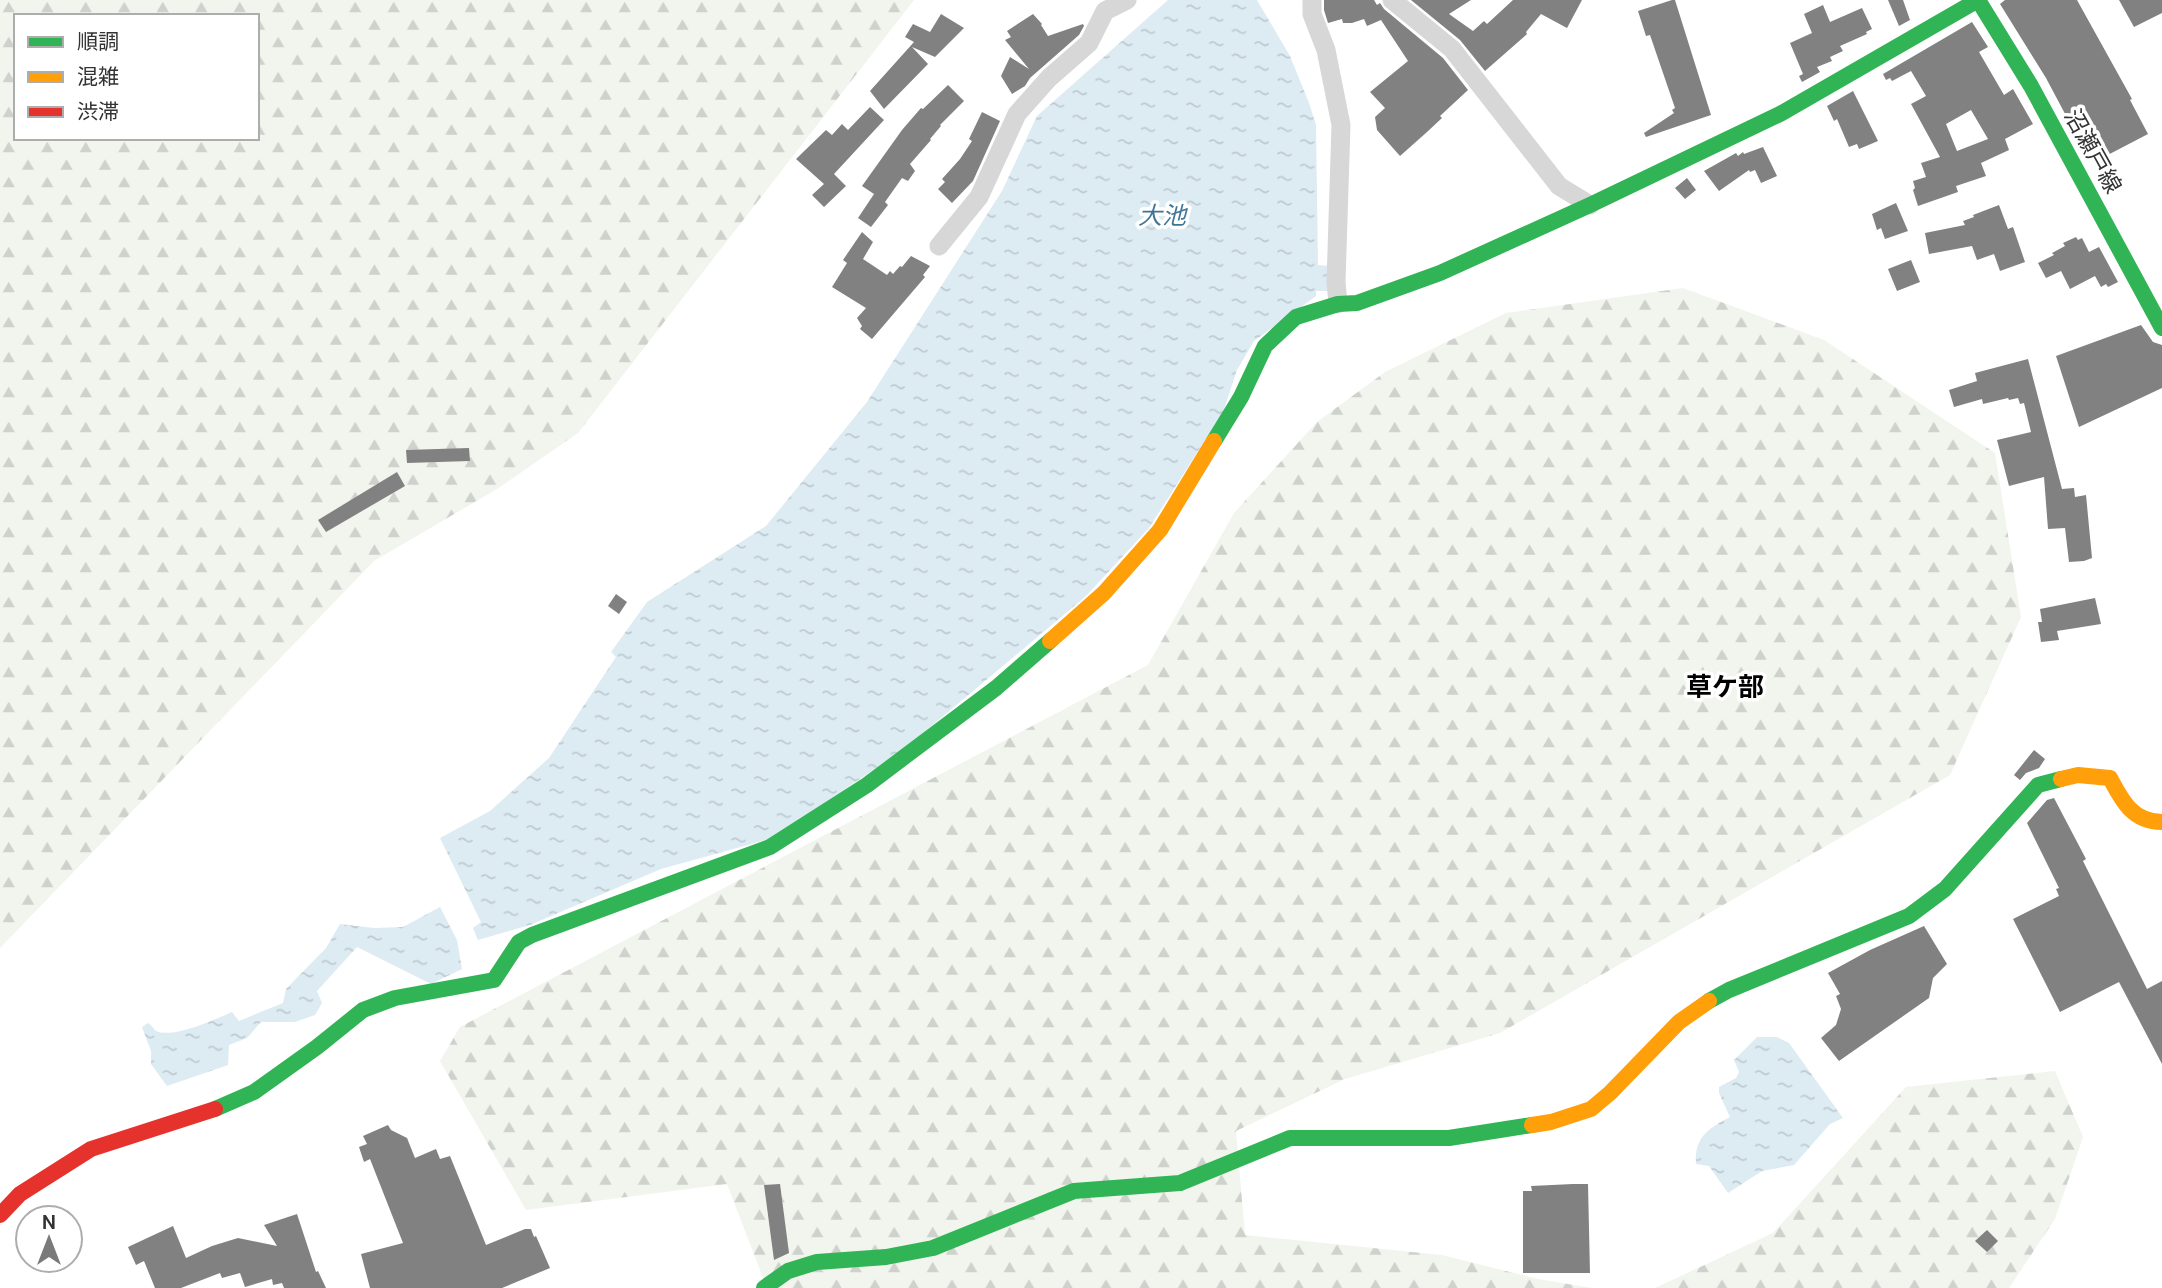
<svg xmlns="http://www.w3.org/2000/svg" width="2162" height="1288" font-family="'DM Sans','Noto Sans JP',sans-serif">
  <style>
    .forest { fill: url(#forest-firs); fill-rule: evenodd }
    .water { fill: url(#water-ripples) }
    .building { fill: #818181; fill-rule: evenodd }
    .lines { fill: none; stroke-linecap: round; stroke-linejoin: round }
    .street { stroke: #d7d7d7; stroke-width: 19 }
    .fast { stroke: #30b455; stroke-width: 16 }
    .slow { stroke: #ff9f0a; stroke-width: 16 }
    .jam { stroke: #e5322d; stroke-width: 16 }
    .labels { text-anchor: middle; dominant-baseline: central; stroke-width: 7; stroke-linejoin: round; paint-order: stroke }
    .street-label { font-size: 23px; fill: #333; stroke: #fff }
    .water-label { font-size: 24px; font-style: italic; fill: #3f7597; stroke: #fff }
    .quarter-label { font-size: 26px; font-weight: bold; fill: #000; stroke: #fff }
  </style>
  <defs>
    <pattern id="forest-firs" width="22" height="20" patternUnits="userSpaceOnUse" patternTransform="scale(1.75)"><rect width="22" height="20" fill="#f1f5ed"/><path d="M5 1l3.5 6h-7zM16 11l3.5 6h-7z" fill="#cfd2cc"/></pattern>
    <pattern id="water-ripples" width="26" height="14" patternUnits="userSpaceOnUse" patternTransform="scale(1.75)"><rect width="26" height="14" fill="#ddebf3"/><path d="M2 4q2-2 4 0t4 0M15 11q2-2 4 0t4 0" fill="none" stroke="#becad1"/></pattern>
  </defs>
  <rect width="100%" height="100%" fill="#fff"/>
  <g class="forest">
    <path d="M0,0H914L578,433L497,489L374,561L0,948ZM16,16H257V138H16Z"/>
    <polygon points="1683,288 1824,340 1995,453 2021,617 1950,775 1500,1033 1345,1079 1236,1131 1245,1235 1442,1255 1538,1279 1592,1288 767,1288 727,1184 526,1210 440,1061 460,1027 1148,665 1234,513 1317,422 1385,372 1506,313"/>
    <polygon points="2055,1071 2083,1137 2055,1219 2009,1288 1655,1288 1773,1233 1906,1087"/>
  </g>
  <g class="water">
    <polygon points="1168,0 1257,0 1290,56 1309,103 1316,125 1318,265 1331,266 1330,291 1316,291 1316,296 1254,341 1237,370 1223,412 1149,528 1085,597 904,749 773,838 661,869 530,925 478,940 473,928 481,922 440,838 490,811 549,758 616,657 611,652 647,602 766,526 867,402 1002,191 1037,116"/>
    <path d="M440,907L457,940L462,969L431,984L357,947L317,991L322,1003L315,1015L295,1022H261L247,1038L229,1045L228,1065L167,1086L151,1064V1051L142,1027L148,1023C149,1023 156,1031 156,1031C173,1039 216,1019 232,1012L239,1021L283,1003L286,989L326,948L340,924L374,928L403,927Z"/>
    <path d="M1757,1037H1777L1789,1043L1843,1118L1830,1124L1794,1165L1762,1171L1728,1193L1709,1166L1696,1164C1694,1137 1709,1128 1730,1117L1719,1093V1087L1736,1078L1739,1072L1734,1060Z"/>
  </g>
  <g class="building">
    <polygon points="1324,0 1374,0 1377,5 1380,3 1384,9 1443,58 1468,90 1440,116 1442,118 1427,132 1400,156 1377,130 1375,117 1385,108 1370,92 1408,61 1381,20 1367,26 1364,19 1352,23 1343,23 1342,19 1328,23 1324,10"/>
    <polygon points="1411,0 1471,0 1449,14 1473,31 1484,21 1487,24 1513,0 1582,0 1567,28 1541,14 1526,32 1527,34 1485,71 1460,40"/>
    <polygon points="1672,0 1675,0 1711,115 1646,137 1644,133 1674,113 1672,110 1675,108 1650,35 1646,36 1638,11"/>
    <polygon points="1888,0 1903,0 1910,20 1899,26"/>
    <polygon points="2005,0 2077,0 2132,99 2130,100 2148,134 2102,158 2085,119 2072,127 2046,78 2000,4"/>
    <polygon points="2119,0 2162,0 2162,13 2134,27"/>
    <polygon points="1823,5 1830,22 1862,8 1872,29 1866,32 1867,34 1840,46 1843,51 1830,57 1832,61 1817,67 1820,72 1802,82 1799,76 1803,74 1790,43 1812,33 1804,14"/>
    <polygon points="941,14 964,28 935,57 912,47 928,64 884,109 870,91 914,42 905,37 913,24 930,32"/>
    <polygon points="1033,14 1042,24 1041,25 1048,36 1083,24 1084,26 1079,35 1030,78 1025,86 1012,94 1001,76 1010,57 1029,69 1005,40 1011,37 1007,31"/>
    <path d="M1972,22L1988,47L1979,52L2004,95L2013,89L2033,124L2005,139L2009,150L1981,163L1986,176L1956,186L1958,192L1918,206L1913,190L1915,188L1913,181L1926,177L1921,163L1940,157L1911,104L1926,96L1911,71L1892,81L1890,78L1886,80L1883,74ZM1971,110L1988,139L1957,151L1946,124Z"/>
    <polygon points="948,85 964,101 940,125 941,126 930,139 931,140 910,164 915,171 908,181 902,178 885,202 888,205 871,227 858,218 874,194 862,186 902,130 921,108 923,109"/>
    <polygon points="1853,91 1878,141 1859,149 1857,144 1849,147 1837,119 1834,121 1827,106"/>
    <polygon points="870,107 884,120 834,174 846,186 824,207 812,195 824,184 796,159 826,130 832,135 842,124 848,130"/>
    <polygon points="982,112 1000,121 973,181 952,203 938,189 945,182 942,179 960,159 972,141 969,139"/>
    <polygon points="1763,147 1777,176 1761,183 1755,170 1750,172 1749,170 1719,191 1704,171 1736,153 1738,156 1743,152 1744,154"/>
    <polygon points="1687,178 1696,190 1685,199 1675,188"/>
    <polygon points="1896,203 1908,231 1885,239 1881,228 1877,230 1872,214"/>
    <polygon points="1999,205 2008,229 2013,227 2025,262 2000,271 1994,254 1977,260 1972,246 1929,254 1925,233 1965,225 1963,221 1974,217 1973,215"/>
    <polygon points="862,232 873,242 863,259 887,275 890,271 893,274 900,266 902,267 911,256 930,266 923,275 925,277 872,339 860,329 862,326 857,318 866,308 832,287 847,263 843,260"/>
    <polygon points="2076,237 2078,240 2082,238 2089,252 2099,247 2118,282 2108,287 2106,284 2101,287 2095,276 2070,289 2061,271 2046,278 2038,263 2054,255 2052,253 2065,246 2063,243"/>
    <polygon points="1911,260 1920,282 1897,291 1888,269"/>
    <polygon points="2141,325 2153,342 2162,345 2162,388 2079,427 2056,356"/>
    <polygon points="2028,359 2062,489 2074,488 2075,497 2086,495 2092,558 2084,561 2069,562 2065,528 2048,529 2044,477 2009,486 1997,440 2031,432 2024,403 2020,404 2018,398 2009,400 2008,398 1983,404 1982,399 1954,407 1949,390 1977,381 1975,373"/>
    <polygon points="469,448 470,461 407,463 406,450"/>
    <polygon points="397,472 405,486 326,532 318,520"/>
    <polygon points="616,594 627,602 619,614 608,606"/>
    <polygon points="2095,598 2101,624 2057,631 2059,640 2041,642 2038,622 2042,622 2040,609"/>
    <polygon points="2034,750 2045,759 2039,768 2026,773 2020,780 2014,775"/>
    <polygon points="2054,798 2086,859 2083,861 2147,989 2162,981 2162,1064 2119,982 2060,1012 2013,919 2059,896 2056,889 2059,888 2027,823 2047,800"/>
    <polygon points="1924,926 1947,964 1933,978 1929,998 1839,1061 1821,1038 1836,1025 1841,1009 1836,996 1840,994 1828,973 1870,950"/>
    <polygon points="388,1125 391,1130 407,1138 415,1158 436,1149 440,1159 450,1156 486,1245 525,1229 531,1229 534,1237 536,1236 550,1268 502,1288 370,1288 361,1254 403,1243 370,1159 364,1162 359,1147 367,1144 363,1136"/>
    <polygon points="780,1184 789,1253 774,1260 764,1185"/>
    <polygon points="1573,1184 1588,1184 1590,1273 1523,1273 1523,1191 1532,1191 1531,1186"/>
    <polygon points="297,1214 316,1272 318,1271 326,1288 284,1288 282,1283 273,1285 272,1279 245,1287 240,1273 222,1278 220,1273 181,1288 155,1288 144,1261 136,1265 128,1247 173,1226 186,1258 212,1246 238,1238 277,1246 264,1225"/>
    <polygon points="1987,1230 1998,1241 1987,1252 1975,1241"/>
  </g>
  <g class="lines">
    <g class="street">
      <polyline points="1312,0 1312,14 1326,50 1341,125 1336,282 1338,304"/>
      <polyline points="1392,0 1452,49 1559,186 1590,205"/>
      <polyline points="939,246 979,197 1017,114 1049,78 1089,43 1105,11 1127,0"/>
    </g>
    <g class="fast">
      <polyline points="1978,0 2031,86 2162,328"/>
      <polyline points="1214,441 1241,397 1265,346 1296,317 1338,304 1357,303 1440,273 1590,205 1780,114 1978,0"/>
      <polyline points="1709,1001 1729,990 1909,916 1945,889 2038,785 2061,779"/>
      <polyline points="215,1109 254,1092 317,1047 363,1010 395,998 494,980 519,942 532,935 770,847 867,785 996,688 1050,641"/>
      <polyline points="764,1288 788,1271 817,1262 886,1257 933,1248 1074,1191 1180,1183 1290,1138 1449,1138 1532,1125"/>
    </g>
    <g class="slow">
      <polyline points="1050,641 1104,593 1160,530 1214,441"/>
      <path d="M2061,779L2078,775L2110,778C2122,801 2133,822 2162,822"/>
      <polyline points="1532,1125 1551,1122 1591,1109 1610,1093 1679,1022 1709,1001"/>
    </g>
    <polyline class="jam" points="0,1215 20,1194 91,1149 215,1109"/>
  </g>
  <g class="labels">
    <g class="street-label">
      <text transform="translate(2093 151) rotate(61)">沼瀬戸線</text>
    </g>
    <g class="water-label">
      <text x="1162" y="215">大池</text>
    </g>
    <g class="quarter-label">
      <text x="1725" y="687">草ケ部</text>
    </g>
  </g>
  <rect x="14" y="14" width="245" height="126" fill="#ffffff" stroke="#adadad" stroke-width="2"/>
  <rect x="28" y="37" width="35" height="10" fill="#30b455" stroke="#adadad" stroke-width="2"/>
  <text x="77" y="49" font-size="21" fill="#333333">順調</text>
  <rect x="28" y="72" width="35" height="10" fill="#ff9f0a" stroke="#adadad" stroke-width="2"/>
  <text x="77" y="84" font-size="21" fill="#333333">混雑</text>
  <rect x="28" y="107" width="35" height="10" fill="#e5322d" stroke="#adadad" stroke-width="2"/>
  <text x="77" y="119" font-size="21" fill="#333333">渋滞</text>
  <g transform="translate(49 1239)"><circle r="33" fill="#ffffff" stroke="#adadad" stroke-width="2"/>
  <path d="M0-5L12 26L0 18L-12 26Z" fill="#7a7a7a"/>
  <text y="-10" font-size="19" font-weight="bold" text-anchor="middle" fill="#333333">N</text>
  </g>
</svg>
